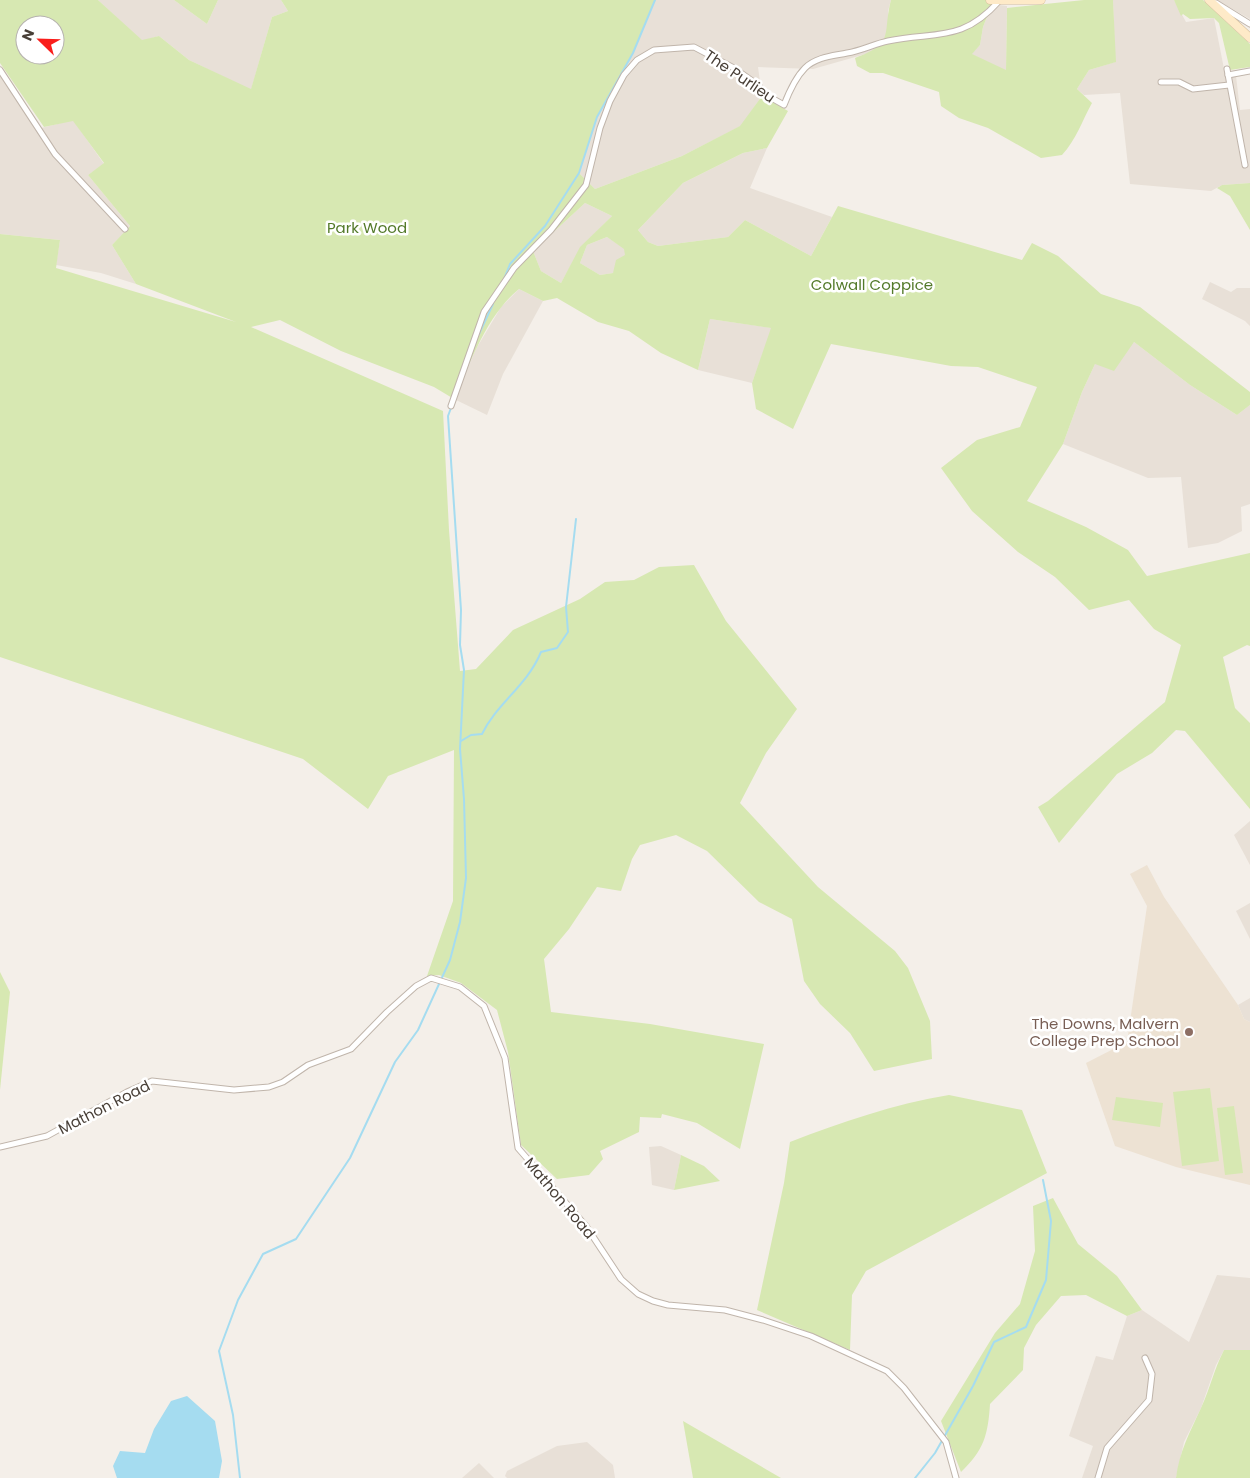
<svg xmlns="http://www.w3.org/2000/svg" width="1250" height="1478" font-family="Poppins,sans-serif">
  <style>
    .residential { fill: #e8e0d7 }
    .education { fill: #ede2d3 }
    .green { fill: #d7e8b2; fill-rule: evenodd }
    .water { fill: #a5dcf0 }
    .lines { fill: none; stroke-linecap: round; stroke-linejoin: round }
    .stream { stroke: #a5dcf0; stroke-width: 2 }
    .street-casing { stroke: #c0b5ab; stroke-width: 7 }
    .secondary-casing { stroke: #d4bc99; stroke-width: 9 }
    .street { stroke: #fff; stroke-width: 5 }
    .secondary { stroke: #feeac8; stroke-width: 8 }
    .education-dot { fill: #8d6e63; stroke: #fff; stroke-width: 2 }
    .labels { text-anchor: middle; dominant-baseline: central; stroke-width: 5; stroke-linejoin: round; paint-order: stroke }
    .street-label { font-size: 15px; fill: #483f37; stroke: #fff }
    .park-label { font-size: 15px; fill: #537a2a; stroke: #fff }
    .education-label { font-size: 15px; fill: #785e54; stroke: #fff; text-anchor: end }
  </style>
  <rect width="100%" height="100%" fill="#f4efe9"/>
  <g class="residential">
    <polygon points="98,0 174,0 207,24 218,0 281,0 288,11 272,17 251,90 189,60 159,36 142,41"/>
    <polygon points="655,0 891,0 888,11 888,34 873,52 813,69 758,67 762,96 741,126 682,156 595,189 579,173 597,117 647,21"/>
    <polygon points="1113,0 1174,0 1186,22 1214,18 1226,79 1236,76 1240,110 1250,109 1250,183 1222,185 1211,191 1130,184 1120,93 1084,95 1077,89 1089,70 1115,62"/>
    <polygon points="1217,0 1250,0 1250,19 1243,15"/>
    <polygon points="992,4 1007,6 1006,71 971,54 980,45 983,27"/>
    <polygon points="0,74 37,129 73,120 104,164 88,175 130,226 112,245 136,284 101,273 56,265 60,240 0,234"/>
    <polygon points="767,148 750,188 832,217 811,256 745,220 728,237 658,246 648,242 638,230 683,183 743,153"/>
    <polygon points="585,203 612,216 581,247 561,283 541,271 533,251"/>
    <polygon points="607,237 625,249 626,255 613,273 600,275 580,263 587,245"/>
    <polygon points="1210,282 1231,292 1237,288 1250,288 1250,326 1245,321 1202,299"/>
    <polygon points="519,289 543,301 503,374 487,415 454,399 476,349 501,307"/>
    <polygon points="710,319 772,328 752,383 698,370"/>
    <polygon points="1134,342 1190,385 1237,415 1250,405 1250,504 1241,507 1242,531 1218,543 1188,548 1181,477 1148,478 1063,444 1082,392 1095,364"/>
    <polygon points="1250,821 1250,865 1234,835"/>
    <polygon points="1250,903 1250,939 1236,911"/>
    <polygon points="1250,998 1250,1022 1244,1019 1238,1005"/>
    <polygon points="661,1146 681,1155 674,1190 652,1185 649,1147"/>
    <polygon points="1217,1275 1250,1278 1250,1350 1224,1350 1216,1365 1201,1408 1184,1442 1176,1478 1082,1478 1093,1446 1069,1436 1096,1356 1113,1360 1127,1316 1142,1310 1189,1342"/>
    <polygon points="587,1442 613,1465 615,1478 507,1478 505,1476 507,1471 557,1446"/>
    <polygon points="479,1463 494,1478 462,1478"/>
  </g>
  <polygon class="education" points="1147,865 1164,897 1238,1005 1244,1019 1250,1022 1250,1185 1176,1167 1115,1146 1086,1063 1127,1042 1147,906 1130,874"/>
  <g class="green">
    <path d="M0,0H98L142,40L159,36L189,60L251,89L272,17L288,11L281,0H655L633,53L597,117L579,173L595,189L682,156L740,126L762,96L788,111L767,148L743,153L683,183L638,230L648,242L658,246L728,237L745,220L811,256L838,206L1022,260L1032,243L1058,256L1101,294L1140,307L1250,392V405L1237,415L1190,385L1134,342L1114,371L1095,364L1082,392L1063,444L1027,501L1086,527L1128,550L1147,576L1250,553V646L1247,645L1223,657L1235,708L1250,723V809L1185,731L1176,730L1152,753L1117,774L1059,843L1038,807L1048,801L1165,702L1181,645L1154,629L1129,600L1089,610L1055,577L1018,552L972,511L941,468L977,440L1020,427L1037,387L978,367L951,366L831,344L793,429L756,409L752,383L771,328L710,319L698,370L661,353L629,331L598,322L557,298L543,301L519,289C486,316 471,362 454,399L434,387L341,351L280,320L251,327L443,411L449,530L460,671L476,669L513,630L580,599L605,582L634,580L659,567L694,565L726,621L797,709L766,753L740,803L818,887L895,951L908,968L930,1021L932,1059L874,1071L850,1033L820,1004L804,981L792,919L759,902L707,851L676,835L640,845L632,859L621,891L597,887L569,929L544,959L551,1012L650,1024L764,1044L740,1149L697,1123L662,1114L661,1118L640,1117L639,1132L600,1151L603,1159L589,1175L557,1179L521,1145L508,1052L497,1010L461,983L439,975L427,976L453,901L454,750L388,776L368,809L303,759L0,657V234L60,240L56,268L236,322L136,284L112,245L130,226L88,175L104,163L73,121L44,127L0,63ZM25,25H55V55H25ZM585,203L612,216L580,247L561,283L541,271L533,251ZM607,237L624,249L625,255L616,260L613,273L600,275L580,263L587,245Z"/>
    <polygon points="174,0 218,0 207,24"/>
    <path d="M891,0H999L992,4L983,27L980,45L972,54L1006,70L1007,8L1084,0H1113L1116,62L1089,70L1077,89L1092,103C1082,121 1076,140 1062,155L1041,158L988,128L959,118L941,106L939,92L883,73H870L857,66L855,58C896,43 882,34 891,0Z"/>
    <polygon points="1174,0 1203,0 1250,44 1250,67 1230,70 1219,23 1214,18 1190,19 1183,14 1181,16"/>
    <polygon points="1250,183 1250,230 1230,196 1217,188 1222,185"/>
    <polygon points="0,972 10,992 0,1090"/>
    <polygon points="1210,1088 1219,1161 1182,1166 1173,1092"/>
    <path d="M949,1095L1022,1110L1047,1173L866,1271L852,1295L850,1350L757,1310L784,1183L790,1142C842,1122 894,1104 949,1095Z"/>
    <polygon points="1116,1097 1163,1103 1160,1127 1112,1120"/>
    <polygon points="1234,1106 1243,1173 1225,1175 1217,1108"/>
    <polygon points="681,1155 704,1166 720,1181 674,1190"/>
    <path d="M1053,1198L1078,1244L1117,1276L1142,1310L1127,1316L1086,1295L1061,1296L1036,1325L1024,1348L1023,1370L990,1404C988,1435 984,1450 961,1472L941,1421L995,1333L1020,1304L1035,1251L1033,1206Z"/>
    <path d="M1224,1350H1250V1478H1176C1179,1452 1190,1432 1201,1408C1210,1389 1214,1369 1224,1350Z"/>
    <polygon points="683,1421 781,1478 693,1478"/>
  </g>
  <polygon class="water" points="187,1396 215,1421 222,1461 219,1478 117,1478 113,1466 120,1451 145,1453 154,1429 171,1401"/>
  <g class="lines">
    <g class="stream">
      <polyline points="504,279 510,264 545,226 579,173 597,117 633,53 655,0"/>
      <polyline points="479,334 493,304"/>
      <path d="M461,741L471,735L482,734C497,703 527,686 541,652L557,648L568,632L566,607L576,519"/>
      <polyline points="240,1478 233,1415 219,1351 238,1300 263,1254 296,1239 350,1158 395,1062 418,1030 450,960 460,922 466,878 464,799 460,749 464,670 460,645 461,610 448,416 451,408"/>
      <polyline points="915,1478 935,1453 973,1386 994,1342 1026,1327 1046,1280 1051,1221 1043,1180"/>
    </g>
    <defs>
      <g id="street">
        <polyline points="1216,3 1250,24"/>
        <polyline points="1227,69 1245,165"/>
        <polyline points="0,70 55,154 125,229"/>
        <polyline points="1228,75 1250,71"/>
        <polyline points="1161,82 1179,82 1193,89 1229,85"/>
        <path d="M451,406L484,312L514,268L551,230L586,185L600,128L610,101L624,75L637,60L654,50L694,47L734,68L758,85L768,96L784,105C789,92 795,78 805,68C816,57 833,56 847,53C861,51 874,44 888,41C935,31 962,43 999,1"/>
        <polyline points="0,1147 47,1136 127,1092 152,1081 234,1090 269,1087 283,1082 308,1065 351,1049 387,1012 416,986 431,978 460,987 484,1006 505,1058 518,1148 586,1226 621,1279 638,1294 653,1301 668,1305 725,1310 763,1320 811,1336 887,1371 904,1388 946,1442 956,1478"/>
        <polyline points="1098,1478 1107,1448 1149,1400 1152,1374 1145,1358"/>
      </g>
      <g id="secondary">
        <polyline points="990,0 1041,0"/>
        <polyline points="1209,0 1250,38"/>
      </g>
    </defs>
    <use href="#street" class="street-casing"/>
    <use href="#secondary" class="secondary-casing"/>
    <use href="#street" class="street"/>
    <use href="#secondary" class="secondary"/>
  </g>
  <circle class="education-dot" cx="1189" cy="1032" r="5"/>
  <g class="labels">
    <g class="street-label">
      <text transform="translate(740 76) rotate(34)">The Purlieu</text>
      <text transform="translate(104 1107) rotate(-27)">Mathon Road</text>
      <text transform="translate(560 1198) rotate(50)">Mathon Road</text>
    </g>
    <g class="park-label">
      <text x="367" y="227">Park Wood</text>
      <text x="872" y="284">Colwall Coppice</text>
    </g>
    <g class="education-label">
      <text x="1179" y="1023">The Downs, Malvern<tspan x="1179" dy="17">College Prep School</tspan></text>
    </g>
  </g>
  <g transform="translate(40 40) rotate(293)"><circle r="24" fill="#ffffff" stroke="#b6b2af"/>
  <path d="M0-4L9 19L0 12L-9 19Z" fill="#f91e1b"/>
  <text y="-8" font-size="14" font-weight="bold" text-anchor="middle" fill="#483f37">N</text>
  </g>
</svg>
